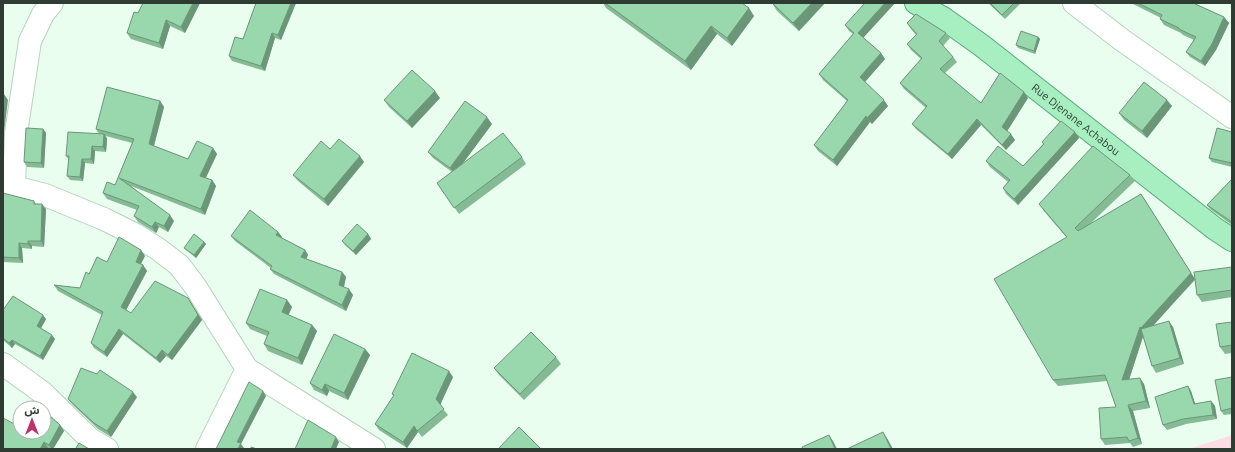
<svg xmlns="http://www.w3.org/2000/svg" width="1235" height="452" font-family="Ubuntu,'Noto Sans Arabic',sans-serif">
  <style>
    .garden { fill: #fddde5 }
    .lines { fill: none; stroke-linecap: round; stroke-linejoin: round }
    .minor-casing { stroke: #b3d3bb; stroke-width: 24 }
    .major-casing { stroke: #57a975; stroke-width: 24 }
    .minor { stroke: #fff; stroke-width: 22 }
    .major { stroke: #a7efc1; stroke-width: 22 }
    .wall { fill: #84ba94 }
    .shaded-wall { fill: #6b9778 }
    .building { fill: #99d8ac; stroke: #6b9778 }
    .labels { text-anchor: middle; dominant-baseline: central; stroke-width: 3; stroke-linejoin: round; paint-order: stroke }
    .street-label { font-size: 11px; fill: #2f3c33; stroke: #fff }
  </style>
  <rect width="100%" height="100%" fill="#eafef0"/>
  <polygon class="garden" points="1232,435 1232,449 1189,449"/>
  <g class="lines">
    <defs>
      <g id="minor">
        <polyline points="1074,3 1122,40 1232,117"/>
        <polyline points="3,184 45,195 104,219 136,235 158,249 179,265 195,286 247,369 374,449"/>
        <polyline points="14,186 16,133 30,41 43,14 52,3"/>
        <polyline points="3,364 43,393 90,439 107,449"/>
        <polyline points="207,449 247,369"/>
      </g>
      <g id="major">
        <path id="s1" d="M916,3L943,18L981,45L1214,228L1232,240"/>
      </g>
    </defs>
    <use href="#minor" class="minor-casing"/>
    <use href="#major" class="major-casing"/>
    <use href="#minor" class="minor"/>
    <use href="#major" class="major"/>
  </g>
  <g class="wall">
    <polygon points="143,3 200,3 185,33 170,26 163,49 131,39 127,33 138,13"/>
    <polygon points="256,3 296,3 281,40 275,38 265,71 232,61 229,56 243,39"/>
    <polygon points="603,3 742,3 754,16 732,46 717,34 691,70 606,8"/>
    <polygon points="772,3 825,3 799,31 777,11"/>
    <polygon points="895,3 863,38 881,53 885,59 865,82 888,106 872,124 870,122 837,166 818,151 814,145 847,101 823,80 819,74 853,34 849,31 845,25"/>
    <polygon points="988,3 1021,3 1005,19"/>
    <polygon points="1131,3 1193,3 1224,17 1229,23 1216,50 1205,66 1190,57 1186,52 1194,40 1183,35 1181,33 1164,25 1160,19 1161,18"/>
    <polygon points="907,23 946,33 950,38 943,46 953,57 957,62 945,73 981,103 1028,98 1007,131 1015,140 1006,150 981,125 952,159 916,129 912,124 926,108 904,89 900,83 921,59 911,50 907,44 916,35 911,29"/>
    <polygon points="1038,37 1040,39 1035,54 1018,48 1016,45"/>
    <polygon points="440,98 412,128 389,107 384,100"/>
    <polygon points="160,101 164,107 154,146 188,159 213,148 217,154 205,178 212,180 216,186 205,215 131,186 174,221 168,232 159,227 156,233 138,222 134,216 137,210 107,199 103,193 115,185 132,143 106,136 107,139 106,152 95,151 94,164 85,163 83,181 70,180 67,176 69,160 66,156 99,134 96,129"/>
    <polygon points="1172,106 1147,138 1124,120 1119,113"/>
    <polygon points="492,124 463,163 522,157 526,164 459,214 437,183 452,172 433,158 428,152"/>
    <polygon points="43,129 46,133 44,168 27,167 24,162"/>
    <polygon points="1075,132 1079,138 1018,205 1006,194 1003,188 1008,182 990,167 986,161 1023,166 1043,144 1042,142"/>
    <polygon points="1232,132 1232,167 1212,162 1209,158"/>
    <polygon points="330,149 364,162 328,206 298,181 293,175"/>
    <polygon points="1130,175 1135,181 1090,224 1141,194 1194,278 1232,267 1232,297 1202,302 1197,295 1195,280 1153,325 1173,327 1184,364 1156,373 1152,366 1143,337 1129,380 1144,384 1150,408 1133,411 1142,444 1133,447 1130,443 1105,445 1101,439 1116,407 1107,381 1058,386 1053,380 1066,237 1043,210 1039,204"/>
    <polygon points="1232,179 1232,225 1210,209 1207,205"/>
    <polygon points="3,193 34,201 36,204 46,209 44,247 32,246 32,249 22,248 23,263 3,262"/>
    <polygon points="278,232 282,237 282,238 305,250 308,255 306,259 342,272 346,277 344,287 353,295 346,311 274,274 270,269 271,268 235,241 231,236"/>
    <polygon points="368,234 371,239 356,255 345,245 342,241"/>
    <polygon points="204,242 206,244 196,258 186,250 184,248"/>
    <polygon points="145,256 141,264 143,265 147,271 126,310 131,313 188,298 202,320 172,360 166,356 160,363 123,334 107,357 94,348 91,343 102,315 58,291 54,285 80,288 89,274 107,262"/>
    <polygon points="287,300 292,307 288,315 312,325 317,331 302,365 268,351 264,344 267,336 250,329 246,323"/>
    <polygon points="3,310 46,319 41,328 55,339 43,360 15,344 12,348 3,340"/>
    <polygon points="1232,322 1232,353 1225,354 1220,347"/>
    <polygon points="365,349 370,355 348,400 329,391 327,396 314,390 310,383"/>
    <polygon points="556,357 561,364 524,400 499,375 494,368"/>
    <polygon points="453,377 440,405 448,415 422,437 418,432 407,448 379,430 375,424 394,396 392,394"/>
    <polygon points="1232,377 1232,414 1224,415 1221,411"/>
    <polygon points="1188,386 1191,391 1195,404 1211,401 1215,406 1217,419 1186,424 1167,430 1163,425"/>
    <polygon points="137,397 111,437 98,429 72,404 68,399"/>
    <polygon points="60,425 64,431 53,449 50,449 48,448 48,449 3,449 20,432"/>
  </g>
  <g class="shaded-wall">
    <polygon points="193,3 200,3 185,33 181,27"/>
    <polygon points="291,3 296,3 281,40 278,35"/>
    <polygon points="812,3 825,3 799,31 793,23"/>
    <polygon points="885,3 895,3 862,39 858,33"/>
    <polygon points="749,8 754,16 732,46 727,38"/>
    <polygon points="1224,17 1229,23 1216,50 1205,66 1201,61"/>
    <polygon points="166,20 170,26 163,49 159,43"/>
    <polygon points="711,26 717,34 691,70 685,61"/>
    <polygon points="272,33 275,38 265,71 261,66"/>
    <polygon points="1038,37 1040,39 1035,54 1034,51"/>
    <polygon points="881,53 885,59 864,83 860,77"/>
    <polygon points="435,91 440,98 412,128 407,121"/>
    <polygon points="1024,92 1028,98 1006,133 1002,127"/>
    <polygon points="4,94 8,100 4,132 3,146 3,99"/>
    <polygon points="884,100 888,106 872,124 867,118"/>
    <polygon points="1167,100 1172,106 1147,138 1142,131"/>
    <polygon points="160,101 164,107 153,149 149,144"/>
    <polygon points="866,116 870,122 837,166 833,160"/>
    <polygon points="487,117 492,124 455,174 450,168"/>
    <polygon points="977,119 981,125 952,159 948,154"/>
    <polygon points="43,129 46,133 44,168 41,163"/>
    <polygon points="1075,132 1079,138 1018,205 1014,199"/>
    <polygon points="104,134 107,139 106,152 103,147"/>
    <polygon points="1011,134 1015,140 1006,150 1002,145"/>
    <polygon points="92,146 95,151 94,164 91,159"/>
    <polygon points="213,148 217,154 204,182 200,176"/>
    <polygon points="360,156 364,162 328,206 324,199"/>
    <polygon points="82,159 85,163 83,181 80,177"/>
    <polygon points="212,180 216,186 205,215 201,209"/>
    <polygon points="1141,194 1195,279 1145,335 1144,333 1127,386 1122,380"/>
    <polygon points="42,204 46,209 44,247 41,241"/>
    <polygon points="170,215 174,221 168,232 164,226"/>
    <polygon points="155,222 159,227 156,233 152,227"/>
    <polygon points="278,232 282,237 280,240 276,235"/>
    <polygon points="368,234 371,239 356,255 353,251"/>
    <polygon points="28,241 32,246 32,249 28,244"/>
    <polygon points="204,242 206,244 196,258 194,255"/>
    <polygon points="19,243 22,248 23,263 19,258"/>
    <polygon points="141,250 145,256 139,267 136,262"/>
    <polygon points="305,250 308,255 305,262 301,257"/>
    <polygon points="143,265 147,271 125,312 121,307"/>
    <polygon points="342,272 346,277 343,290 339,285"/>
    <polygon points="349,289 353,295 346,311 342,305"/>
    <polygon points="188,298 202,320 172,360 168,355"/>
    <polygon points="287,300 292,307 287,319 282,312"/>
    <polygon points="43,315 46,319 40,330 37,326"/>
    <polygon points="1169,321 1173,327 1184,364 1180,358"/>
    <polygon points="312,325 317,331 302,365 298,358"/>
    <polygon points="119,329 123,334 107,357 104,352"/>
    <polygon points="52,335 55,339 43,360 40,356"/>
    <polygon points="12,340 15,344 12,348 9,343"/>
    <polygon points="365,349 370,355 348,400 344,393"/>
    <polygon points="162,350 166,356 160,363 156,358"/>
    <polygon points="449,371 453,377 440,405 436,399"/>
    <polygon points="1140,378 1144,384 1150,408 1146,401"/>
    <polygon points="325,384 329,391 327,396 322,390"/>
    <polygon points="1188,386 1191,391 1197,409 1194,404"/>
    <polygon points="263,391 266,396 241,444 244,448 243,449 238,449 237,442"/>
    <polygon points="133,392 137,397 111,437 107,431"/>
    <polygon points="1211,401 1215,406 1217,419 1213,415"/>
    <polygon points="1128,405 1133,411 1142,444 1138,438"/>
    <polygon points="60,425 64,431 53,449 52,449 49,445"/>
    <polygon points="414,426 418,432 407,448 403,442"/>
    <polygon points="883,432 887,438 893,449 891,449"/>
    <polygon points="829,435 833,441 837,449 835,449"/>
    <polygon points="336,437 339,442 336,449 331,449"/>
    <polygon points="44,442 48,448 48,449 40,449"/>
  </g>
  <g class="building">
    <polygon points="143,3 193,3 181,27 166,20 159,43 127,33 134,12 138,13"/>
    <polygon points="256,3 291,3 278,35 272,33 261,66 229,56 235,37 243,39"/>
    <polygon points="605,3 742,3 749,8 727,38 711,26 685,61"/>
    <polygon points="772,3 812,3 793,23"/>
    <polygon points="865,3 885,3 858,33 881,53 860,77 884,100 867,118 866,116 833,160 814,145 848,100 819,74 854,33 845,25"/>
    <polygon points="990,3 1014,3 1002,15"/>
    <polygon points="1138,3 1193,3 1224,17 1212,44 1201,61 1186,52 1196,37 1179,29 1179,28 1160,19 1162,15"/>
    <polygon points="916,14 946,33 939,41 953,57 940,69 981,103 1000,73 1024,92 1002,127 1011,134 1002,145 977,119 948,154 912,124 927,106 900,83 922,58 907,44 917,34 907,23"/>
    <polygon points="1021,31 1038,37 1034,51 1016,45"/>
    <polygon points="412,70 435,91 407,121 384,100"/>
    <polygon points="1144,82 1167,100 1142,131 1119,113"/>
    <polygon points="107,87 160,101 149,144 188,159 197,141 213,148 200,176 212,180 201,209 119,178 170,215 164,226 155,222 152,227 134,216 139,206 103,193 107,182 115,185 134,139 96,129"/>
    <polygon points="465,101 487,117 450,168 428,152"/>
    <polygon points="1061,121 1075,132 1014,199 1003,188 1010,180 986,161 998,146 1023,166 1044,144 1042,142"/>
    <polygon points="26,128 43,129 41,163 24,162"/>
    <polygon points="1217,128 1232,132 1232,163 1209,158"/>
    <polygon points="68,132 104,134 103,147 92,146 91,159 82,159 80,177 67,176 69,156 66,156"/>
    <polygon points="503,133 522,157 454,208 437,183"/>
    <polygon points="339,139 360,156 324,199 293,175 321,141 330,149"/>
    <polygon points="1093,146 1130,175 1075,228 1078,231 1141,194 1191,273 1141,328 1140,327 1122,380 1140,378 1146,401 1128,405 1138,438 1129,441 1127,437 1101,439 1099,408 1116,407 1105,375 1053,380 994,279 1067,237 1039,204"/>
    <polygon points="1232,179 1232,222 1207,205"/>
    <polygon points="3,193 34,201 34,204 42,204 41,241 28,241 28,244 19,243 19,258 3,257"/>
    <polygon points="250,210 278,232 276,235 305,250 301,257 342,272 339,285 349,289 342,305 270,269 272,266 231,236"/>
    <polygon points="357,224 368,234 353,251 342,241"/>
    <polygon points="194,234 204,242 194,255 184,248"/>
    <polygon points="119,237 141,250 136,262 143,265 121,307 131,313 155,281 188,298 198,315 168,355 162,350 156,358 119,329 104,352 91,343 103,312 54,285 80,288 86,272 89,274 97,257 107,262"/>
    <polygon points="1232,267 1232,290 1197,295 1194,272"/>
    <polygon points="260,289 287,300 282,312 312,325 298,358 264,344 269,332 246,323"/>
    <polygon points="13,296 43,315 37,326 52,335 40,356 12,340 9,343 3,338 3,310"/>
    <polygon points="1169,321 1180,358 1152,366 1141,329"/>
    <polygon points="1232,322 1232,345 1220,347 1216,324"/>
    <polygon points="531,332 556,357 520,394 494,368"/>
    <polygon points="334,334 365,349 344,393 325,384 322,390 310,383"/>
    <polygon points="412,353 449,371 436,399 444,409 417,431 414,426 403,442 375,424 394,395 392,394"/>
    <polygon points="81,368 97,374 100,370 133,392 107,431 94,423 68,399"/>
    <polygon points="1232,377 1232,408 1221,411 1215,380"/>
    <polygon points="249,382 263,391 237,442 241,443 238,449 216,449"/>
    <polygon points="1188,386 1194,404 1211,401 1213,415 1183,419 1163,425 1155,397"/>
    <polygon points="44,412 50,416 60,425 49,445 44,442 40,449 3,449 3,418 20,427 20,432 44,432"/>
    <polygon points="308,420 336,437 331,449 295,449"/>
    <polygon points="519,427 541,449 498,449"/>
    <polygon points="883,432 891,449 847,449"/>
    <polygon points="829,435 835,449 803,449 802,447"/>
    <polygon points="79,443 89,449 78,449 76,448"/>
    <polygon points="251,447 257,449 251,449"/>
  </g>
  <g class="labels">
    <g class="street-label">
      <text stroke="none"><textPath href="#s1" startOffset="198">Rue Djenane Achabou</textPath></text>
    </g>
  </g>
  <rect width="1235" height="452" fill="none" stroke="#2f3c33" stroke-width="8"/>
  <g transform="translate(32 420)"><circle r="19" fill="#ffffff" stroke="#acb1ad"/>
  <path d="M0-3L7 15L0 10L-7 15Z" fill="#bd3268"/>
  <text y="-6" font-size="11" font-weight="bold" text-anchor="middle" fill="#2f3c33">ش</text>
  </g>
</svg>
